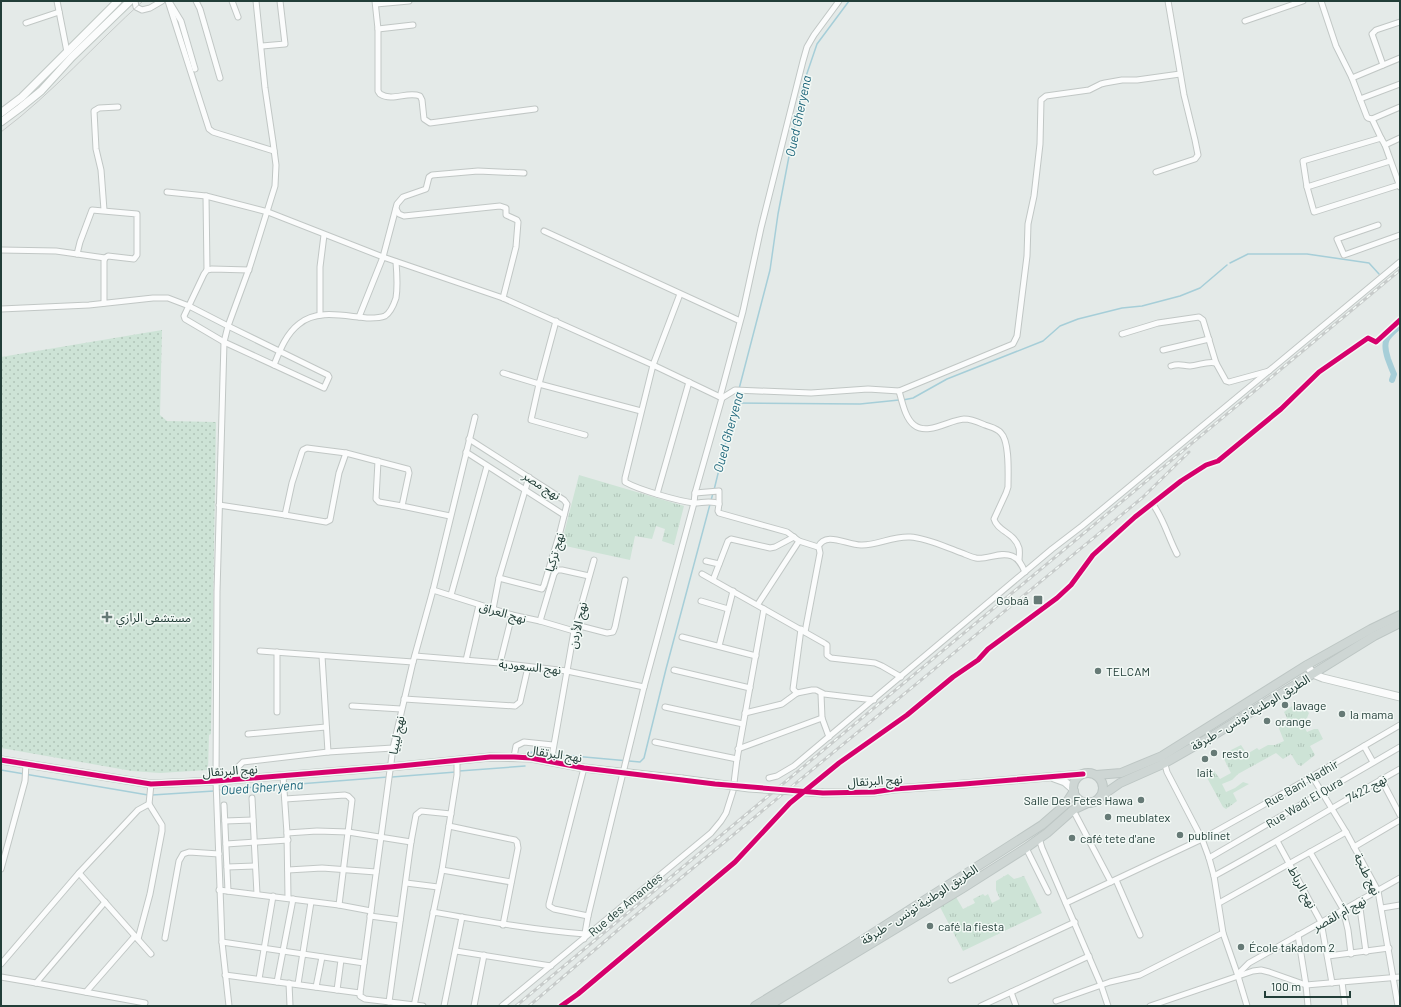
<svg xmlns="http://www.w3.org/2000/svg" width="1401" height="1007" font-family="Barlow,'Noto Sans Arabic',sans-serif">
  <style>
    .grass { fill: url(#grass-tufts) }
    .park { fill: url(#park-dots) }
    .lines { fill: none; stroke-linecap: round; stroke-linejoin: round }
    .stream { stroke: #a6ced8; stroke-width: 1.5 }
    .canal { stroke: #a6ced8; stroke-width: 6 }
    .street-casing { stroke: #c1c7c5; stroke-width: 7 }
    .secondary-casing { stroke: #c0c8c5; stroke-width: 9 }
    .primary-casing { stroke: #bdc6c4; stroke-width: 10 }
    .street { stroke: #fbfcfc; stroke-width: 5 }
    .secondary { stroke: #fbfcfc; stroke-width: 7 }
    .primary { stroke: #ced6d4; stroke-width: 8 }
    .tram { stroke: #c7cbca; stroke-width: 1 }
    .rail-casing { stroke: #c7cbca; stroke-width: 3 }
    .rail { stroke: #f3f9f6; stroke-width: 1.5; stroke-dasharray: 4.5; stroke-linecap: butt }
    .secondary-bridge-casing { stroke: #c0c8c5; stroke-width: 9; stroke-linecap: butt }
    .secondary-bridge { stroke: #fbfcfc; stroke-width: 7 }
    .cycleway-casing { stroke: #f3f9f6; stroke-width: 8 }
    .cycleway { stroke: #d6006c; stroke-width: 5 }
    .poi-dot { fill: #667a76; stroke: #f3f9f6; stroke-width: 1.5 }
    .labels { text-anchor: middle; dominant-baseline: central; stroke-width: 3; stroke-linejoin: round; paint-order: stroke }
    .street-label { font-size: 12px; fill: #223e38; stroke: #f3f9f6 }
    .poi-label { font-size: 12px; fill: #223e38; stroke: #f3f9f6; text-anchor: start }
    .water-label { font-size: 13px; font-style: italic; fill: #1c657a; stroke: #f3f9f6 }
  </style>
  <defs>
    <pattern id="grass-tufts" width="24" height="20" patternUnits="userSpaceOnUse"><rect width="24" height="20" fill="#cde3d6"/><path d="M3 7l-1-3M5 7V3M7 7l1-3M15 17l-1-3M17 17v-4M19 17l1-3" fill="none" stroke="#b0c4b8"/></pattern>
    <pattern id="park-dots" width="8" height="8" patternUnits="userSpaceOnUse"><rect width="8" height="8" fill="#cde3d6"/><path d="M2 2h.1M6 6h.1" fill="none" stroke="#b0c4b8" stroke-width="1.8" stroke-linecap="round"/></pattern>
  </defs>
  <rect width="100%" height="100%" fill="#e4eae8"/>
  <g class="grass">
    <polygon points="579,475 684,506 674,545 662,541 665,529 656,526 652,539 635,536 630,560 561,545"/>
    <polygon points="1301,705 1309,713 1307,718 1301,721 1307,732 1314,729 1318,729 1323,739 1310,746 1315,755 1301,766 1297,764 1291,754 1283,759 1276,753 1238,774 1232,780 1222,784 1226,792 1235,788 1243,782 1249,784 1233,793 1237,801 1226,809 1223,807 1205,774 1214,771 1220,779 1231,773 1223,757 1229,751 1241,745 1247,754 1257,748 1259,750 1268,745 1275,745 1284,741 1278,726 1288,720 1284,712 1292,706 1294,710"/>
    <polygon points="1008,874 1014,879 1024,876 1042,913 963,951 940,907 956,897 963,909 975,903 973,899 983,894 985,896 988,894 992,903 1000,899 996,890 996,881"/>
  </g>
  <polygon class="park" points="162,330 160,415 167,421 216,422 211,734 209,735 208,770 160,773 132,771 1,748 1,357"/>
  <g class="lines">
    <g class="stream">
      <polyline points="1230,263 1248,254 1307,254 1369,263 1379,274"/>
      <polyline points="739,389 770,270 778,214 802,88 817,44 849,1"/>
      <polyline points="903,400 913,398 947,379 1043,341 1060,326 1078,319 1122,308 1142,306 1180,296 1200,288 1227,265"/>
      <polyline points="735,403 860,404 899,400"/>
      <polyline points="714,490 738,392"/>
      <polyline points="529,752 640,762 644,758 666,669 713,493"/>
      <polyline points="1,770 148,795"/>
      <polyline points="459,771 525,766"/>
      <polyline points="392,777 456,772"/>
      <polyline points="286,785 388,777"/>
      <polyline points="218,790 282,785"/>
      <polyline points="152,795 214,791"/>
    </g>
    <path class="canal" d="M1392,380L1394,374C1392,370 1390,364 1388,359C1382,341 1386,337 1400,326"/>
    <defs>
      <g id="street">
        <polyline points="57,1 67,52"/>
        <polyline points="135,1 136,7 142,10 150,8 162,1"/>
        <polyline points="168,1 209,129 213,132 274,151"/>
        <polyline points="196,1 200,9 220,78"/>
        <polyline points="232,1 238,17"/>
        <path d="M375,1L378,29V91L380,94C393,102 407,91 420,96L422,100L424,119L430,123L535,109"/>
        <polyline points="1321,1 1336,46 1352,78 1367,117 1368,118 1372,119 1400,107"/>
        <polyline points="170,3 181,21 195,69"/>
        <polyline points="376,4 409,1"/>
        <polyline points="1245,21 1303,1"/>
        <polyline points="26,23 59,12"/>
        <polyline points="378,29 413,25"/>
        <polyline points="262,46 285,44 280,1"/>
        <polyline points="1383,65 1372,34 1376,30 1400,22"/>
        <polyline points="1352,78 1400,58"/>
        <polyline points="1360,99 1400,84"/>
        <polyline points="1372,119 1381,138"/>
        <polyline points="1385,145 1400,138"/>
        <polyline points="1156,172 1195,159 1198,155 1195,140 1184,95 1168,1"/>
        <polyline points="1399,185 1314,212 1307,187 1303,161 1381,138 1385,145 1400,187"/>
        <polyline points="1307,187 1390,161"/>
        <polyline points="167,192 206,196 268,212 383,257 503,298 653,365 680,294"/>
        <polyline points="206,196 207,270"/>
        <polyline points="396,209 399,214 404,216 500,206 506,208 506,215 517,220 518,222 516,247 503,298"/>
        <polyline points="104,210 101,170 96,149 94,111 99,108 118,107"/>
        <polyline points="1378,225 1337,239 1344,255 1400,235"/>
        <polyline points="544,231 738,320"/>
        <polyline points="1,250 56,251 105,258"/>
        <polyline points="77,254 80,242 92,210 137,214 137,255 134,259 108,256 105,258 104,261 104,303"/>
        <polyline points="1,309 89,305 153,298 168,298 189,306 228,326 328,375 329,377 324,388 224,342 185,319 184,316 204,274 207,270 212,269 249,270"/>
        <polyline points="320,315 320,267 324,235"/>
        <polyline points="359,317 383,257 397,204 403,197 426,189 429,177 432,175 478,171 524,173"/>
        <polyline points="1122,334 1158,323 1199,317 1203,320 1216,363 1226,381 1229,382 1269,371"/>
        <polyline points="1163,350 1209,339"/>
        <path d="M274,365C280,350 286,334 299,324C318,308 347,317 370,318C374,318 380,318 385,316C390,313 394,304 396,298C398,286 397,274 396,262"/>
        <path d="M1171,366C1180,363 1183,366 1190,366C1200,365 1207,361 1216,363"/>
        <polyline points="503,373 539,384 556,321"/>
        <path d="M899,391C902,401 905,418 914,425C928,436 949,420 964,419C972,419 978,422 985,425C990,427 997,428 1001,433C1010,442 1008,474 1008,487L1006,493L994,519C997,531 1015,533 1019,548C1020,552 1019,557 1019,561"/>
        <path d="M720,397L653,365L625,478V482C639,490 678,501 694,503C702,503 712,500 719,504L718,511L719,513L787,532L799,541L758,604"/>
        <polyline points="722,398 735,390 811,393 868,389 899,391 1013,344 1017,336 1027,256 1028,224 1034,196 1040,144 1041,100 1046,96 1089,90 1101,84 1105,83 1122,80 1137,80 1180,74"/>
        <polyline points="585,435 531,420 539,384 641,411"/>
        <polyline points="469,439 564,500 567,504 560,532 544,585 542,589 499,578"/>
        <polyline points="466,452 564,515"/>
        <polyline points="378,461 376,499 379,502 402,506"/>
        <polyline points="695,493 719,491 719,504"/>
        <polyline points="657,494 689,382"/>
        <path d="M1152,503C1164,519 1168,537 1177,554"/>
        <polyline points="219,505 285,515 292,483 302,452 303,450 307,448 346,453 407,469 408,469 409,473 402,506 450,516"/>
        <polyline points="285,515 326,522 330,520 339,473 346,453"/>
        <polyline points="799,541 818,547 819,548 820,553 805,632"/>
        <path d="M818,547C826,530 848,546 862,545C878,545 893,536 910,537C927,538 945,547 962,553C967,555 971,557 976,558C988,560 1000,551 1012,556C1019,559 1022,565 1025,572"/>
        <polyline points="706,561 719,564"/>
        <polyline points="713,580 728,541 731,539 770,548 775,547 794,537"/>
        <polyline points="433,590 512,615 540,621 574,631"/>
        <polyline points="451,595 487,466"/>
        <polyline points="701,601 728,609"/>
        <polyline points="493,609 499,578 529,477"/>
        <polyline points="764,609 824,643 827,645 827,655 831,658 875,663 882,666 901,677"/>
        <polyline points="540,621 554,574 557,570 562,570 589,576"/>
        <polyline points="576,625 607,633 613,632 615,627 625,580"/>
        <polyline points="682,637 756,656"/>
        <polyline points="719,646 733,591"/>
        <polyline points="260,651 413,662"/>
        <polyline points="322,656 328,752"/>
        <polyline points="415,656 500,663 567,671 644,687"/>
        <polyline points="466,660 479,605"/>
        <polyline points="500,663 512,615"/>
        <polyline points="674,670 750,688"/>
        <polyline points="797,693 793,689 801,629"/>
        <polyline points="821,694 822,718 829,737"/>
        <polyline points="404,699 515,706 520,702 528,667"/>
        <polyline points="352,706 401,709"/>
        <polyline points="665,707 743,724"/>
        <polyline points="277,712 277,652"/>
        <polyline points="745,713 782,704 797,693 812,690 816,690 824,694 874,700"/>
        <polyline points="248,734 326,727"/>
        <polyline points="655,742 737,759"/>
        <polyline points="1364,746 1373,762"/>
        <polyline points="738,749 822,718"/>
        <polyline points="514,757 516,746 524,742 553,745"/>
        <polyline points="1164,761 1167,772 1202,839 1209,858 1214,876 1223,933 1238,976 1247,1006"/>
        <polyline points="551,762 574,631 594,560"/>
        <polyline points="584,768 549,904 549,906 554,909 588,916"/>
        <polyline points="283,776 287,833 288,898"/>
        <polyline points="1312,776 1346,832 1378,891 1398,1006"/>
        <polyline points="769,778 777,776 794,766 1052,549 1082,526 1400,262"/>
        <polyline points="237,779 238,767 243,762 328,752 393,748"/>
        <polyline points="1381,779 1400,815"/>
        <polyline points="252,798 257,894"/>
        <polyline points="285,799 345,795 348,796 352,800 339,905"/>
        <polyline points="224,805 228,891"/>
        <polyline points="1073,810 1111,882"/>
        <polyline points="225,821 253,820"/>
        <polyline points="449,826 515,840 517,842 518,848 503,925"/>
        <polyline points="287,833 317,831 348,832 411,842"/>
        <polyline points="1039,838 1042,848 1101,985 1108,1006"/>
        <polyline points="1277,841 1321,922 1332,983"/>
        <polyline points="226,844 288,840"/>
        <polyline points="1354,847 1400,820"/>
        <polyline points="1026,848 1048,892"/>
        <polyline points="1310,852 1343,909 1348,930 1351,954"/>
        <polyline points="1209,858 1400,747"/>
        <polyline points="227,867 255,866"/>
        <polyline points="1,869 25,781 26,764"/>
        <polyline points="288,870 322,868 376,872"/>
        <polyline points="442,870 511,882"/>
        <polyline points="79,873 151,954"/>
        <path d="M1214,876C1277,842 1338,804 1400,769"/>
        <polyline points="1116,880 1140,935"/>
        <polyline points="406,883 438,887"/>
        <polyline points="219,890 339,905 371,911"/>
        <polyline points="1359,901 1366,952"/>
        <polyline points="1066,903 1202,839 1263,805 1400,725"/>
        <polyline points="1219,903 1346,832"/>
        <polyline points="1382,908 1400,905"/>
        <path d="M433,912C484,921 534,930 585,934"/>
        <polyline points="370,916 400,920"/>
        <polyline points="1298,935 1306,985 1308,1006"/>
        <polyline points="165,938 179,861 183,854 189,852 219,854"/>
        <polyline points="138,939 150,894 162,831 162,825 149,804 151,784"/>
        <polyline points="584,939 588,916 644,687 694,503 695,493 722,398 720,397 743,311 761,228 803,61 807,47 814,35 839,1"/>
        <polyline points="222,942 364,963"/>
        <polyline points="456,951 551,966"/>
        <polyline points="1328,956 1389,948"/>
        <polyline points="1,964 79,873 138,810 149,804"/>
        <polyline points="1238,974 1249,963 1400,878"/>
        <polyline points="225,975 360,993"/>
        <polyline points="1,977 36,983 145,1003"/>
        <polyline points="259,979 273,896"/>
        <polyline points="951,980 1075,922"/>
        <polyline points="277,982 293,899"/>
        <polyline points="1342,982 1345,1006"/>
        <polyline points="36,983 105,902"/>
        <polyline points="289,983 290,1006"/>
        <polyline points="298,984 311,902"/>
        <polyline points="316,987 322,957"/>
        <polyline points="337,990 341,960"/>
        <polyline points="86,992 135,936"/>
        <polyline points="1011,992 1016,1006"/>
        <polyline points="1056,1001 1110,982 1140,975 1223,933"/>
        <polyline points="389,1002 411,842 416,815 421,811 451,814"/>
        <polyline points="229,1006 222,942 216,781 217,592 224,342 228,326 250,266 275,186 276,165 273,142 265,88 256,1"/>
        <polyline points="414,1006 442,870 457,775 457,760"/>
        <polyline points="423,1006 365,999 360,996 360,993 393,748 413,662 433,590 475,417"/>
        <polyline points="444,1006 462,917"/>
        <polyline points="474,1006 484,955"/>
        <polyline points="502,1006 711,833 721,821 726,813 733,791 737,759 764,609 702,574"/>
        <polyline points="561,1006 578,994 735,862 790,803 839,763 907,715 953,677 978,660 988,649 1057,598 1071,585 1093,555 1135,517 1181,481 1206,465 1218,461 1281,409 1319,372 1368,338 1376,342 1400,320"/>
        <polyline points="981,1006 1089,956"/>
        <polyline points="1150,1006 1253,971 1261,970 1269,972 1306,985 1400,977"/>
      </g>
      <g id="secondary">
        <polyline points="1,113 22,97 118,1"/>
        <polyline points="1,122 20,108 41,91 72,57 130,1"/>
        <polyline points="1307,665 1313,674 1323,678 1400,697"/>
        <polyline points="1,760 151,784 216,781 390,767 490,757 531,758 584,768 682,779"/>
        <polyline points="1054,778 1065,782 1073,789"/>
        <polyline points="823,793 874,792 894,789 964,784 1083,774"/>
      </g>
      <g id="primary">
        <circle cx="1088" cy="788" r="15"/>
        <polyline points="1096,775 1121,773 1162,756 1307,665 1371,629 1400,615"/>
        <polyline points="1100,797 1120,783 1165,763 1214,735 1374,636 1400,623"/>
        <polyline points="755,1006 850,948 1042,825 1065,805 1074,791"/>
        <polyline points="768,1006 963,888 1026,848 1047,833 1073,810 1090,802"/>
      </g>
    </defs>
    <use href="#street" class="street-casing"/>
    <use href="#secondary" class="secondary-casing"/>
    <use href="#primary" class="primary-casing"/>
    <use href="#street" class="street"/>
    <use href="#secondary" class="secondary"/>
    <use href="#primary" class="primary"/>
    <path class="tram" d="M1,132C53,93 95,44 143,1"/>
    <defs>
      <g id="rail">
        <polyline points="516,1006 1400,270"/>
        <polyline points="529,1006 625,924 1142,498 1189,452"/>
      </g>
    </defs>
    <use href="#rail" class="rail-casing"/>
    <use href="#rail" class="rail"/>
    <defs>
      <polyline id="secondary-bridge" points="682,779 749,788 823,793"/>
    </defs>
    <use href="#secondary-bridge" class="secondary-bridge-casing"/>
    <use href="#secondary-bridge" class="secondary-bridge"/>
    <defs>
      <g id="cycleway">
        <polyline points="1,760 151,784 216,781 390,767 490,757 514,757 531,758 584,768 715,784 823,793 874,792 894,789 964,784 1083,774"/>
        <polyline points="561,1006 578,994 735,862 790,803 839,763 907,715 953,677 978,660 988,649 1057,598 1071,585 1093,555 1135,517 1181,481 1206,465 1218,461 1281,409 1319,372 1368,338 1376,342 1400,320"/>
      </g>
    </defs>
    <use href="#cycleway" class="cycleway-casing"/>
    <use href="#cycleway" class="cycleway"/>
  </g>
  <g class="poi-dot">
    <rect x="1033" y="595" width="10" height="10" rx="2"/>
    <path d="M105 611h4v4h4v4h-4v4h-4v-4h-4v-4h4z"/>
    <circle cx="1098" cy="671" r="4"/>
    <circle cx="1285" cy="705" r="4"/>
    <circle cx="1342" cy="714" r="4"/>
    <circle cx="1267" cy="721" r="4"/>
    <circle cx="1214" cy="753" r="4"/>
    <circle cx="1205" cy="759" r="4"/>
    <circle cx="1141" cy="800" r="4"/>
    <circle cx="1108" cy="817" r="4"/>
    <circle cx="1180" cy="835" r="4"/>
    <circle cx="1072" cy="838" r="4"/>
    <circle cx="930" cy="926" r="4"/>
    <circle cx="1241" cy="947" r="4"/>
  </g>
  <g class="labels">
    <g class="street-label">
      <text transform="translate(542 485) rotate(33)">نهج مصر</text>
      <text transform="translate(554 552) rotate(-74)">نهج تركيا</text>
      <text transform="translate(503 612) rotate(16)">نهج العراق</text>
      <text transform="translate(577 625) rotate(-77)">نهج الأردن</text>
      <text transform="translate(530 666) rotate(6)">نهج السعودية</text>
      <text transform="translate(1250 712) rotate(-31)">الطريق الوطنية تونس - طبرقة</text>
      <text transform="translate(396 735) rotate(-79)">نهج ليبيا</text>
      <text transform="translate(555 753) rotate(9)">نهج البرتقال</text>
      <text transform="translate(230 770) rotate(-4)">نهج البرتقال</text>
      <text transform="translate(875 780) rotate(-4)">نهج البرتقال</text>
      <text transform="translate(1301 783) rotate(-30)">Rue Bani Nadhir</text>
      <text transform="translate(1366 788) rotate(-29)">نهج 7422</text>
      <text transform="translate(1304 802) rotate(-31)">Rue Wadi El Qura</text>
      <text transform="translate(1368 874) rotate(64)">نهج طنجة</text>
      <text transform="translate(1303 887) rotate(62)">نهج الرباط</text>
      <text transform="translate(625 904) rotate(-40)">Rue des Amandes</text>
      <text transform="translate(919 904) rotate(-33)">الطريق الوطنية تونس - طبرقة</text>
      <text transform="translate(1339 913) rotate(-29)">نهج أم القصر</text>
    </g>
    <g class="poi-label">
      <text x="1029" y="600" text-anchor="end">Gobaâ</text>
      <text x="116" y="617">مستشفى الرازي</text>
      <text x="1106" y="671">TELCAM</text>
      <text x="1293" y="705">lavage</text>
      <text x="1350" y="714">la mama</text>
      <text x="1275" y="721">orange</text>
      <text x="1222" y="753">resto</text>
      <text x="1205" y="772" text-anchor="middle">lait</text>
      <text x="1133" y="800" text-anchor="end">Salle Des Fetes Hawa</text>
      <text x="1116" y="817">meublatex</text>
      <text x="1188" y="835">publinet</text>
      <text x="1080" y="838">café tete d'ane</text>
      <text x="938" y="926">café la fiesta</text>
      <text x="1249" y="947">École takadom 2</text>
    </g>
    <g class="water-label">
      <text transform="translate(798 116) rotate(-78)">Oued Gheryena</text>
      <text transform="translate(728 432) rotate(-75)">Oued Gheryena</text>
      <text transform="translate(262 787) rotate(-4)">Oued Gheryena</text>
    </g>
  </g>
  <rect width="1401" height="1007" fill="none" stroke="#223e38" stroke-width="4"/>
  <path d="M1265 991v6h85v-6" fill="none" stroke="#223e38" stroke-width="2"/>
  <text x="1271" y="991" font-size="12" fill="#223e38" stroke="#f3f9f6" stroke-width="3" paint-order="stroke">100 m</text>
</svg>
